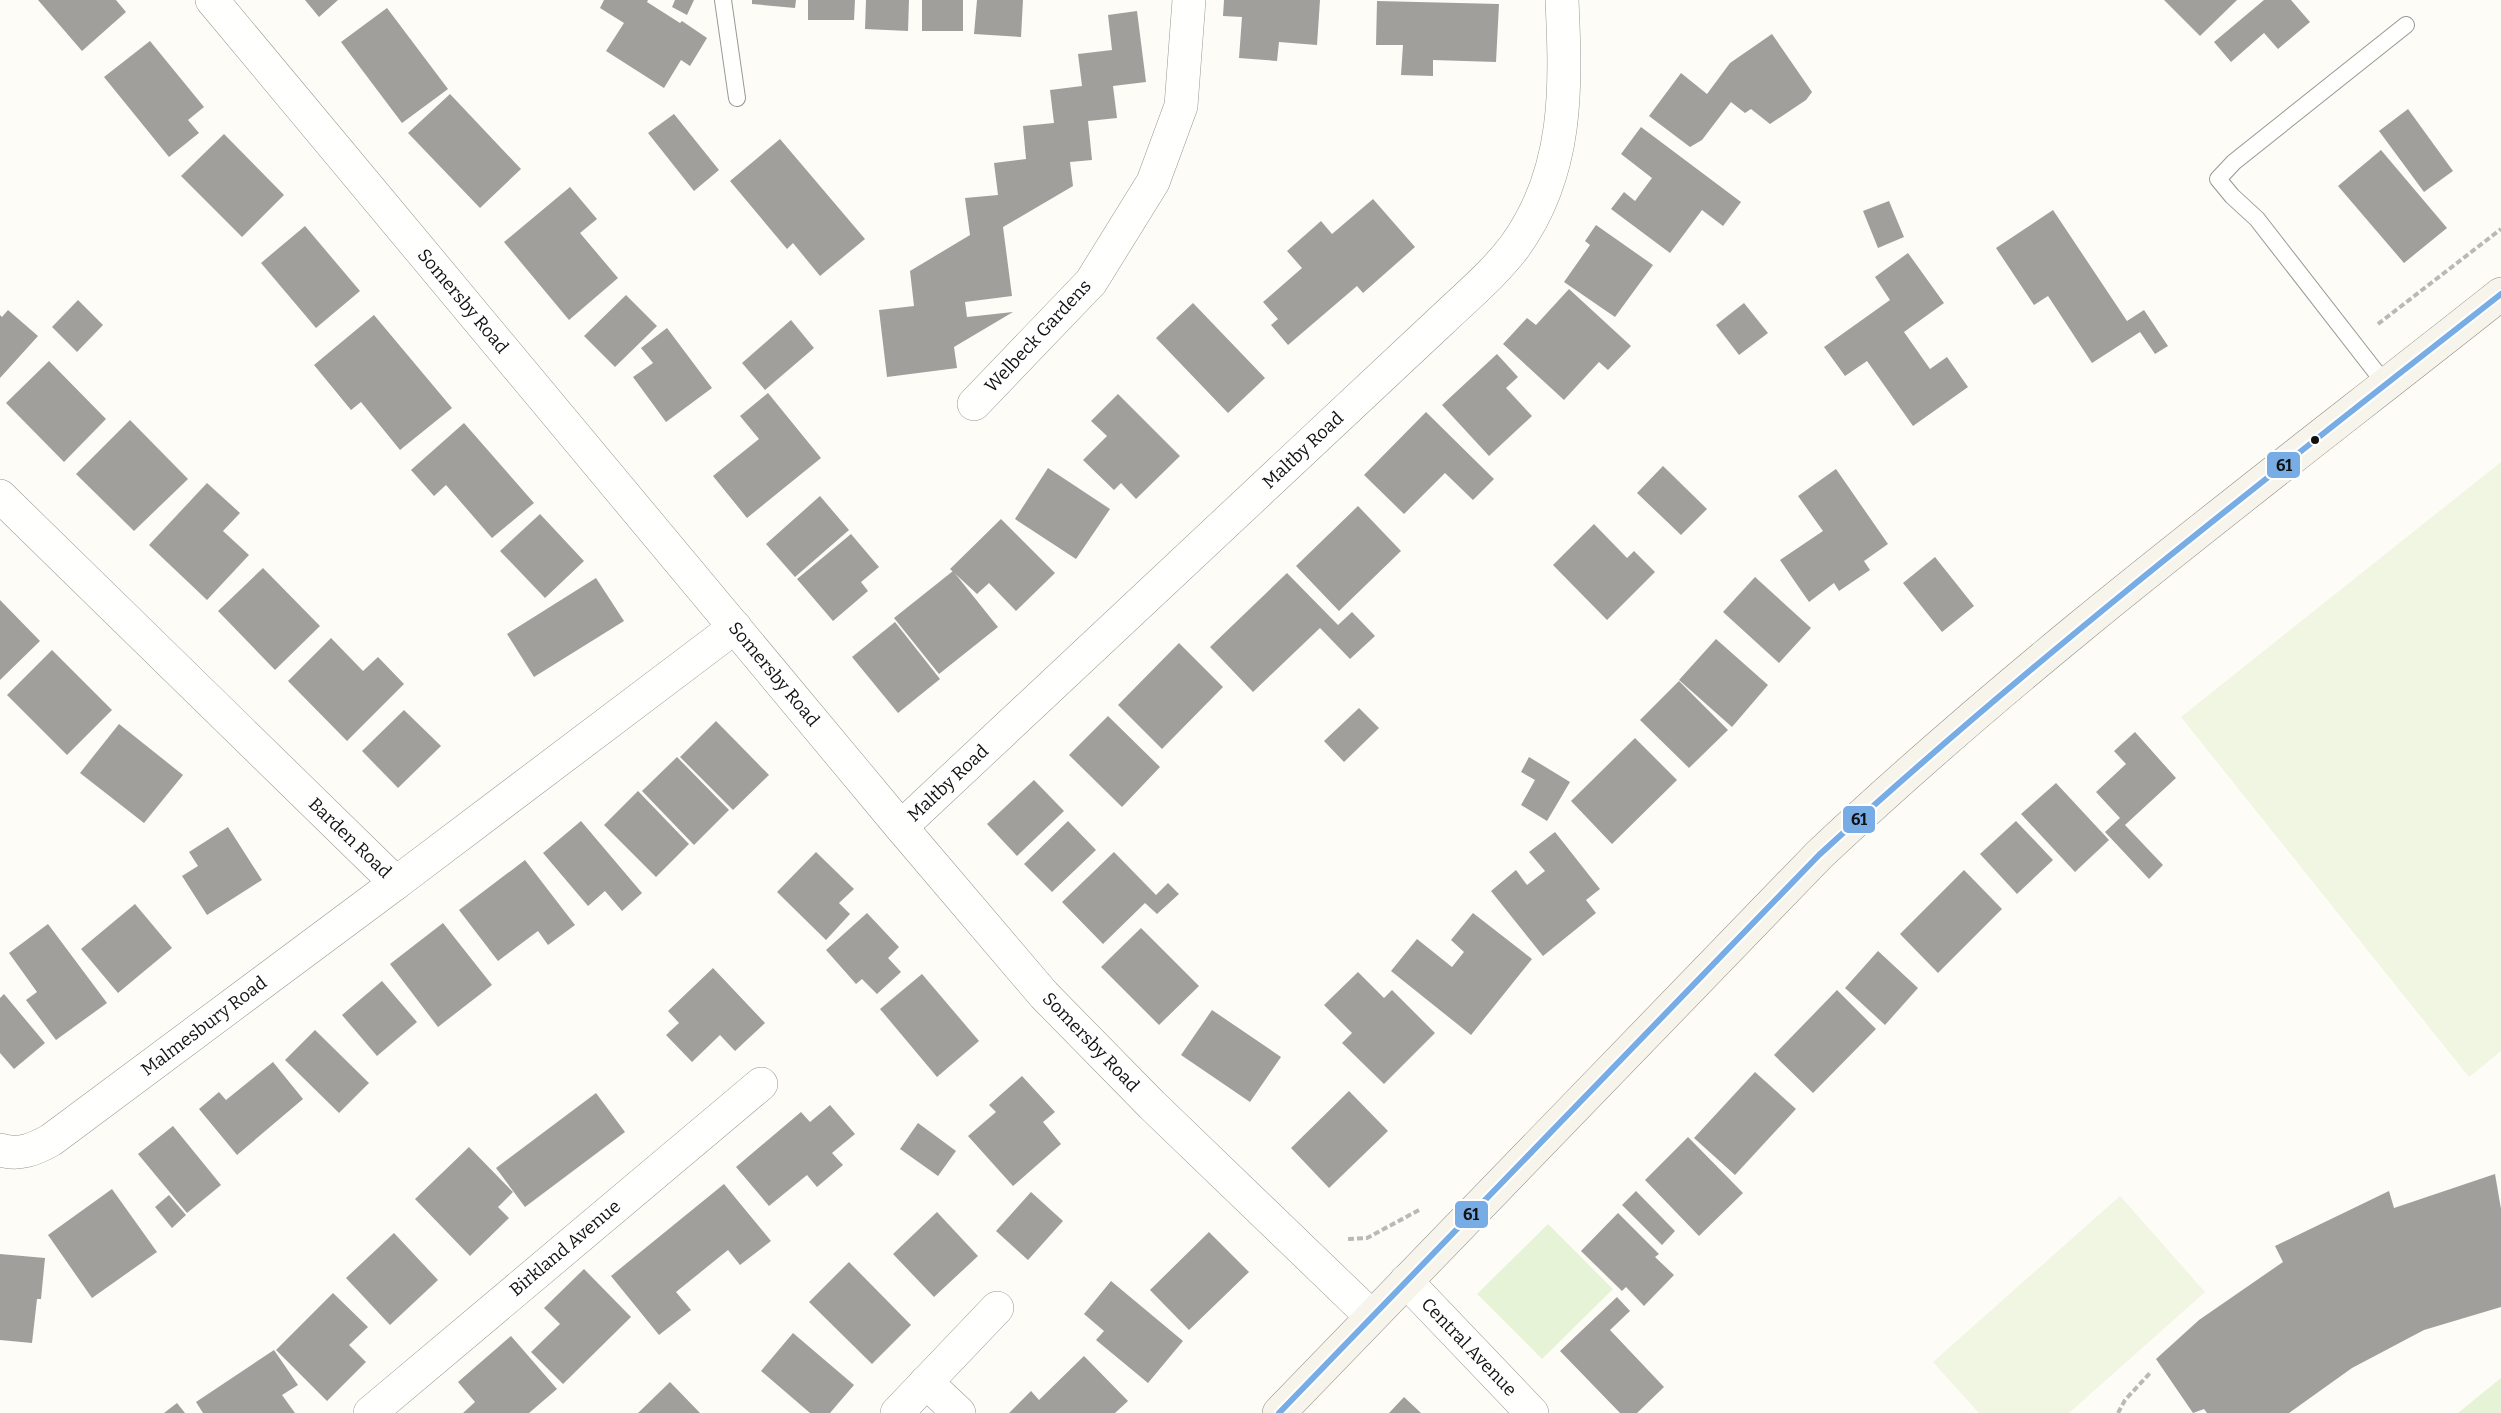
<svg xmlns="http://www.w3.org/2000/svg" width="2501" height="1413" font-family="Bitter,serif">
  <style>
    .grass { fill: #e7f3d7 }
    .pitch { fill: #f0f6e1 }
    .building { fill: #a19f9c }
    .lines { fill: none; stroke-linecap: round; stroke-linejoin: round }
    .service-casing { stroke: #979795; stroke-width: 18 }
    .minor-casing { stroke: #979795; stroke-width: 34 }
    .tertiary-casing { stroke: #979795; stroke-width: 34 }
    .secondary-casing { stroke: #8e8d8b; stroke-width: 34 }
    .path { stroke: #b9b9b8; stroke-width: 4; stroke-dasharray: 6 3; stroke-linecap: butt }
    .service { stroke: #fffffe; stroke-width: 16 }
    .minor { stroke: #fffffe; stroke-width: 33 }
    .tertiary { stroke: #fffffe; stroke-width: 33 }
    .secondary { stroke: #f6f4eb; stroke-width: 33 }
    .bus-1-casing { stroke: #fff; stroke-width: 10 }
    .bus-1 { stroke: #78ace4; stroke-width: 6 }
    .bus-dot { fill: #111; stroke: #fff; stroke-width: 2 }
    .labels { text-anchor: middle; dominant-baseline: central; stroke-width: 6; stroke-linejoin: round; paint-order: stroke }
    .street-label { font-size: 18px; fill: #111; stroke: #fff }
    .line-badge { stroke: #fff; stroke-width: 2 }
    .pale-badge-label { font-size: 16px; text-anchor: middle; font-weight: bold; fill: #111 }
  </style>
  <rect width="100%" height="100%" fill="#fdfcf7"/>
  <g class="grass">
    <polygon points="1548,1224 1613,1289 1542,1359 1477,1294"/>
    <polygon points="2501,1378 2501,1413 2458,1413"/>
  </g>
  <g class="pitch">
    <polygon points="2501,462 2501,1051 2469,1077 2181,717"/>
    <polygon points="2120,1196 2205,1292 2069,1413 1979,1413 1933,1362"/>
  </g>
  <g class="building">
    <polygon points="38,0 116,0 126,12 82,51"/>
    <polygon points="305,0 338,0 319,17"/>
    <polygon points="604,0 648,0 647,2 680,23 682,21 707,38 690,66 681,60 664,88 606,51 624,23 600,8"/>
    <polygon points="675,0 694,0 687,15 672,7"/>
    <polygon points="752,0 796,0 795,8 752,4"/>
    <polygon points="808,0 855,0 854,20 808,20"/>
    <polygon points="866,0 909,0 908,31 865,29"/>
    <rect x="922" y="0" width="41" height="31"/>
    <polygon points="977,0 1023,0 1021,37 974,34"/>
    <polygon points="1224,0 1320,0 1317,45 1279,42 1277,61 1239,58 1242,17 1223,16"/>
    <polygon points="2164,0 2237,0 2200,36"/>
    <polygon points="2264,0 2291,0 2310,22 2278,49 2264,33 2231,62 2214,42"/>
    <polygon points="1377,1 1499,4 1496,62 1433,60 1433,76 1401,75 1403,45 1376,45"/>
    <polygon points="387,8 448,89 402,123 341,42"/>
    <polygon points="1137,11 1146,82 1113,86 1117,118 1088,121 1092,160 1070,162 1073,186 1003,227 1012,296 965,302 967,317 1013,312 954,347 957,368 887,377 879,310 914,306 910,271 970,235 965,198 998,195 994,163 1026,159 1023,126 1054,123 1050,90 1082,86 1078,54 1112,50 1108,15"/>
    <polygon points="1772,34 1812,92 1806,100 1770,124 1751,109 1745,113 1731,102 1702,140 1690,147 1649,116 1681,73 1707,94 1730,63"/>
    <polygon points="150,41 204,107 188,120 199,133 169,157 104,77"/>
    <polygon points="450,94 521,169 480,208 408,133"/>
    <polygon points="2408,109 2453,171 2424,192 2379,131"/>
    <polygon points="674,114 719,170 694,191 648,133"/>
    <polygon points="1641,127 1741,202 1723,226 1702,210 1670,253 1611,209 1624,192 1635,201 1652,178 1621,154"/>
    <polygon points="224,134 284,195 242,237 181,176"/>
    <polygon points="780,139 865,239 820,276 793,243 787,249 730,181"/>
    <polygon points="2381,150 2447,228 2404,263 2338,186"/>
    <polygon points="570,187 597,219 580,233 618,278 569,320 504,242"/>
    <polygon points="1373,199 1415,247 1363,293 1357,286 1288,345 1271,325 1278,319 1263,302 1302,268 1287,251 1321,221 1332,234"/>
    <polygon points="1889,201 1904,237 1878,248 1863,211"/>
    <polygon points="2053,210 2127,321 2144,310 2168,346 2155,354 2140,332 2092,363 2048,296 2034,305 1996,248"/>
    <polygon points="1596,225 1653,265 1615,317 1564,282 1590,245 1585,241"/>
    <polygon points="305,226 360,291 316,328 261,263"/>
    <polygon points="1908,253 1944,303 1904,332 1930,369 1947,357 1968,387 1913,426 1867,361 1845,376 1824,347 1890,300 1875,277"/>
    <polygon points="1569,289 1631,346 1608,370 1599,362 1564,400 1503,344 1527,318 1536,325"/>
    <polygon points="626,295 657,326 615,367 584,336"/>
    <polygon points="78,300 103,325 77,352 52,327"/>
    <polygon points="1193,303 1265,378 1228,413 1156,338"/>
    <polygon points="1744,303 1768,333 1739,355 1716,325"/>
    <polygon points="8,310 38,336 0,378 0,315 2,317"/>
    <polygon points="374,315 452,408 400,450 361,402 351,410 314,365"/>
    <polygon points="791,320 814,348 765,390 742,363"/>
    <polygon points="667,328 712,388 666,422 633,377 653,363 641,348"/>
    <polygon points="1497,354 1518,377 1506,388 1532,416 1489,456 1442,405"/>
    <polygon points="49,361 106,419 64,462 6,403"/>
    <polygon points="768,393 821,458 747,518 713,476 759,439 740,416"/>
    <polygon points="1118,394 1180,456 1136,499 1121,483 1114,490 1083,460 1107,436 1091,421"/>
    <polygon points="1426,412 1494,479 1473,500 1445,473 1404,514 1364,475"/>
    <polygon points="130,420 188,479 134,531 76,474"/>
    <polygon points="464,423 534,503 492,538 446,485 434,496 411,470"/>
    <polygon points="1663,466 1707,509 1681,535 1637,493"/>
    <polygon points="1048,468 1110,509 1076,559 1015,519"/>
    <polygon points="1836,469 1888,544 1864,561 1870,570 1839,591 1834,583 1809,602 1780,560 1823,531 1798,496"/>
    <polygon points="207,483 240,513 223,531 249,555 207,600 149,545"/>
    <polygon points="820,496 849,530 795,577 766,544"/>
    <polygon points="1358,506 1401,551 1339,611 1296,566"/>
    <polygon points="540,514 584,561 545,598 500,551"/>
    <polygon points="1001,519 1055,573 1016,611 989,583 977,594 950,569"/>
    <polygon points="1594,524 1627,558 1634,551 1655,572 1607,620 1553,565"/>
    <polygon points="851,534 879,567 861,582 868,591 833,621 797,579"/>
    <polygon points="1935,557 1974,606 1942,632 1903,583"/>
    <polygon points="263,568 320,626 275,670 218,611"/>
    <polygon points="953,571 998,627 939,674 894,618"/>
    <polygon points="1287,573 1338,625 1352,612 1375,636 1350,659 1320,628 1253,692 1210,647"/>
    <polygon points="1755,577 1811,628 1779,663 1723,612"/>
    <polygon points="596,578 624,621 534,677 507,634"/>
    <polygon points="0,600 40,641 0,680"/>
    <polygon points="895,622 940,679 898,713 852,657"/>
    <polygon points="331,638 363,671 378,657 404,684 347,741 288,681"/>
    <polygon points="1716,639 1768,685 1732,727 1679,680"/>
    <polygon points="1179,643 1223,687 1162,749 1118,705"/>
    <polygon points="52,650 112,710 67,755 7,695"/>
    <polygon points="1679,681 1728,730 1689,768 1640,720"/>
    <polygon points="1359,708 1379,728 1344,762 1324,741"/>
    <polygon points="404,710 441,746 398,788 362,751"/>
    <polygon points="1108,716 1160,767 1122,807 1069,755"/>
    <polygon points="716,721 769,775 733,810 680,757"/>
    <polygon points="119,724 183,775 144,823 80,773"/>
    <polygon points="2135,732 2176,778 2125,825 2163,865 2149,879 2105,832 2120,818 2096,792 2126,764 2114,751"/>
    <polygon points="1635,738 1677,780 1612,844 1571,801"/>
    <polygon points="677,757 729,810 694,845 642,791"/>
    <polygon points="1529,757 1570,782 1547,821 1521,805 1535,780 1521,772"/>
    <polygon points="1034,780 1064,811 1017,856 987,824"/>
    <polygon points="2056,783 2109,840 2075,872 2021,814"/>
    <polygon points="638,791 689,844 656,877 604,825"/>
    <polygon points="581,821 642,893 622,911 605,891 588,906 543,853"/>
    <polygon points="1068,821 1096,850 1052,892 1024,864"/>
    <polygon points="2016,821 2053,860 2017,894 1980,854"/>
    <polygon points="228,827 262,880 207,915 182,876 198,866 189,852"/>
    <polygon points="1555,832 1600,889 1586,900 1596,913 1543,956 1491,891 1516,870 1527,885 1545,871 1529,852"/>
    <polygon points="816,852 854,889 839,903 850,914 826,940 777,892"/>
    <polygon points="1114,852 1156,895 1168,883 1179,894 1157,914 1145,903 1103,944 1062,902"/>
    <polygon points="525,860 575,925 548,945 538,931 498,961 459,910"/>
    <polygon points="1964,870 2002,909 1938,973 1900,934"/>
    <polygon points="135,904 172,948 118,993 81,949"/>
    <polygon points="867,913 899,947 888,958 901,972 877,994 862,979 856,984 826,950"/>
    <polygon points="1473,913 1532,959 1471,1035 1391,971 1417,939 1452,967 1464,952 1451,940"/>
    <polygon points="443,923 492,985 438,1027 390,964"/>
    <polygon points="48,924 107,1003 56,1040 26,1000 37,992 9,953"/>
    <polygon points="1141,928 1199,986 1159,1025 1101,967"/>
    <polygon points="1878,951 1918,988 1885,1025 1845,988"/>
    <polygon points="713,968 765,1023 735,1051 720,1035 692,1062 666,1035 679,1023 668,1011"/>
    <polygon points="1358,972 1384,998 1392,990 1435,1033 1384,1084 1342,1043 1352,1033 1324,1005"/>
    <polygon points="922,974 979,1041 937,1077 880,1009"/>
    <polygon points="382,981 417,1022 377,1056 342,1015"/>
    <polygon points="1837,990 1876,1029 1813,1093 1774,1055"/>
    <polygon points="4,994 45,1043 14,1069 0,1053 0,998"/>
    <polygon points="1212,1010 1281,1057 1250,1102 1181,1055"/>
    <polygon points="315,1030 369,1083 339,1113 285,1060"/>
    <polygon points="273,1062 303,1099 237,1155 199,1109 219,1092 226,1100"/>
    <polygon points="1755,1072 1796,1109 1735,1175 1694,1138"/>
    <polygon points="1022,1076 1055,1112 1043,1122 1061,1144 1013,1186 968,1136 996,1112 989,1105"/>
    <polygon points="1349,1091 1388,1131 1329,1188 1291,1148"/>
    <polygon points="596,1093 625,1132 525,1207 496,1168"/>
    <polygon points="830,1105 855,1134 832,1153 843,1165 817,1187 807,1175 769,1206 736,1167 801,1112 810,1122"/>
    <polygon points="918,1123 956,1151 938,1176 900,1149"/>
    <polygon points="173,1126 221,1185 187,1213 138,1154"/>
    <polygon points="1688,1137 1743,1193 1699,1236 1645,1180"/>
    <polygon points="469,1147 513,1192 498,1207 509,1218 470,1256 415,1199"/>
    <polygon points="2495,1174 2501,1209 2501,1307 2424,1330 2352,1368 2289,1413 2207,1413 2204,1409 2193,1413 2156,1359 2199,1320 2283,1262 2275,1246 2389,1191 2394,1208"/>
    <polygon points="724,1184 771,1241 740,1265 728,1250 676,1292 691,1310 659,1335 611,1276"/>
    <polygon points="112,1189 157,1252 92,1298 48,1235"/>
    <polygon points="1636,1191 1675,1231 1662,1245 1622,1205"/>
    <polygon points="1031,1192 1063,1221 1028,1260 996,1231"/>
    <polygon points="169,1195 186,1215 172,1228 155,1207"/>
    <polygon points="937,1212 978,1256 934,1297 893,1254"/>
    <polygon points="1618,1213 1659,1254 1655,1257 1674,1275 1644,1306 1626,1287 1622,1291 1581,1251"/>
    <polygon points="1209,1232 1249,1272 1189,1330 1150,1290"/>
    <polygon points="394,1233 438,1280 390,1325 346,1278"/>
    <polygon points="0,1254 45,1258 41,1299 37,1299 32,1343 0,1340"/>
    <polygon points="849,1262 911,1325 872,1364 809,1302"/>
    <polygon points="584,1269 631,1317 563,1384 531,1352 560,1324 544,1308"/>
    <polygon points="1111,1281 1183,1341 1148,1383 1096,1340 1104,1331 1084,1314"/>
    <polygon points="333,1293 368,1327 349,1345 366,1362 327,1401 276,1350"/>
    <polygon points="1617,1297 1630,1311 1610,1330 1664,1387 1637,1413 1620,1413 1560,1351"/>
    <polygon points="793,1333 854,1385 830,1413 810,1413 761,1371"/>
    <polygon points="511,1336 557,1389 529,1413 463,1413 475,1402 458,1382"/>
    <polygon points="274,1350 298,1385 282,1395 295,1413 203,1413 196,1402"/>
    <polygon points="1084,1356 1128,1401 1115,1413 1009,1413 1031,1391 1039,1400"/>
    <polygon points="670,1382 700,1413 638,1413"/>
    <polygon points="1404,1397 1421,1413 1389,1413"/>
    <polygon points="177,1403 185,1413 164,1413"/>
  </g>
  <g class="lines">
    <defs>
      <g id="service">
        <polyline points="723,0 737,98"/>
        <polyline points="2386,385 2257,219 2232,196 2218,179 2234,162 2406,25"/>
      </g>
      <g id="minor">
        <polyline points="974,404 1091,282 1153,182 1181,106 1189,0"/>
        <polyline points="0,496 396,883 735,627"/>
        <path d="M901,827L1441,321C1466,297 1494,274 1515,246C1569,171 1566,87 1562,0"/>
        <path d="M0,1150C19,1156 35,1149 51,1140L396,883"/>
        <polyline points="1406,1281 1532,1413"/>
        <polyline points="926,1382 959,1413"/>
        <polyline points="370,1413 761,1084"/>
        <polyline points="897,1413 997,1308"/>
      </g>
      <polyline id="tertiary" points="212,0 901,827 1044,995 1152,1105 1371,1316"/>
      <path id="secondary" d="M1279,1413L1819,855C2033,653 2270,477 2501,294"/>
    </defs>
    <use href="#service" class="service-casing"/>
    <use href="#minor" class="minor-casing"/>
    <use href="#tertiary" class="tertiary-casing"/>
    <use href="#secondary" class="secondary-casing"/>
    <g class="path">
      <polyline points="2378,324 2501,229"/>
      <polyline points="1348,1239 1367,1238 1421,1209"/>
      <polyline points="2118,1413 2125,1400 2150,1373"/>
    </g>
    <use href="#service" class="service"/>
    <use href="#minor" class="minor"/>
    <use href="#tertiary" class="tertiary"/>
    <use href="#secondary" class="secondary"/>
    <defs>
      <path id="bus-1" d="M1279,1413L1819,855C2036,656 2269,476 2501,294"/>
    </defs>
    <use href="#bus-1" class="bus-1-casing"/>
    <use href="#bus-1" class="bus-1"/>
  </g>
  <circle class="bus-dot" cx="2315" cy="440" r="5"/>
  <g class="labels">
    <g class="street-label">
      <text transform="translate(463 301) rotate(50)">Somersby Road</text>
      <text transform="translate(1038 336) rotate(-47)">Welbeck Gardens</text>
      <text transform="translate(1303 450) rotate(-43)">Maltby Road</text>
      <text transform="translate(774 674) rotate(50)">Somersby Road</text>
      <text transform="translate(948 783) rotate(-43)">Maltby Road</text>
      <text transform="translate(350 838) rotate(44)">Barden Road</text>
      <text transform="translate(204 1026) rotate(-37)">Malmesbury Road</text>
      <text transform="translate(1091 1042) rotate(46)">Somersby Road</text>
      <text transform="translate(565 1248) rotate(-40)">Birkland Avenue</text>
      <text transform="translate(1469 1347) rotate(46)">Central Avenue</text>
    </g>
  </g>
  <g class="line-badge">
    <rect x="2266" y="451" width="35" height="28" rx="6" fill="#78ace4"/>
    <rect x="1842" y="805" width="34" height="29" rx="6" fill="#78ace4"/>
    <rect x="1454" y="1200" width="35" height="29" rx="6" fill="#78ace4"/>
  </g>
  <g class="pale-badge-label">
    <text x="2284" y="471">61</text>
    <text x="1859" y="825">61</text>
    <text x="1471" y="1220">61</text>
  </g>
</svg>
